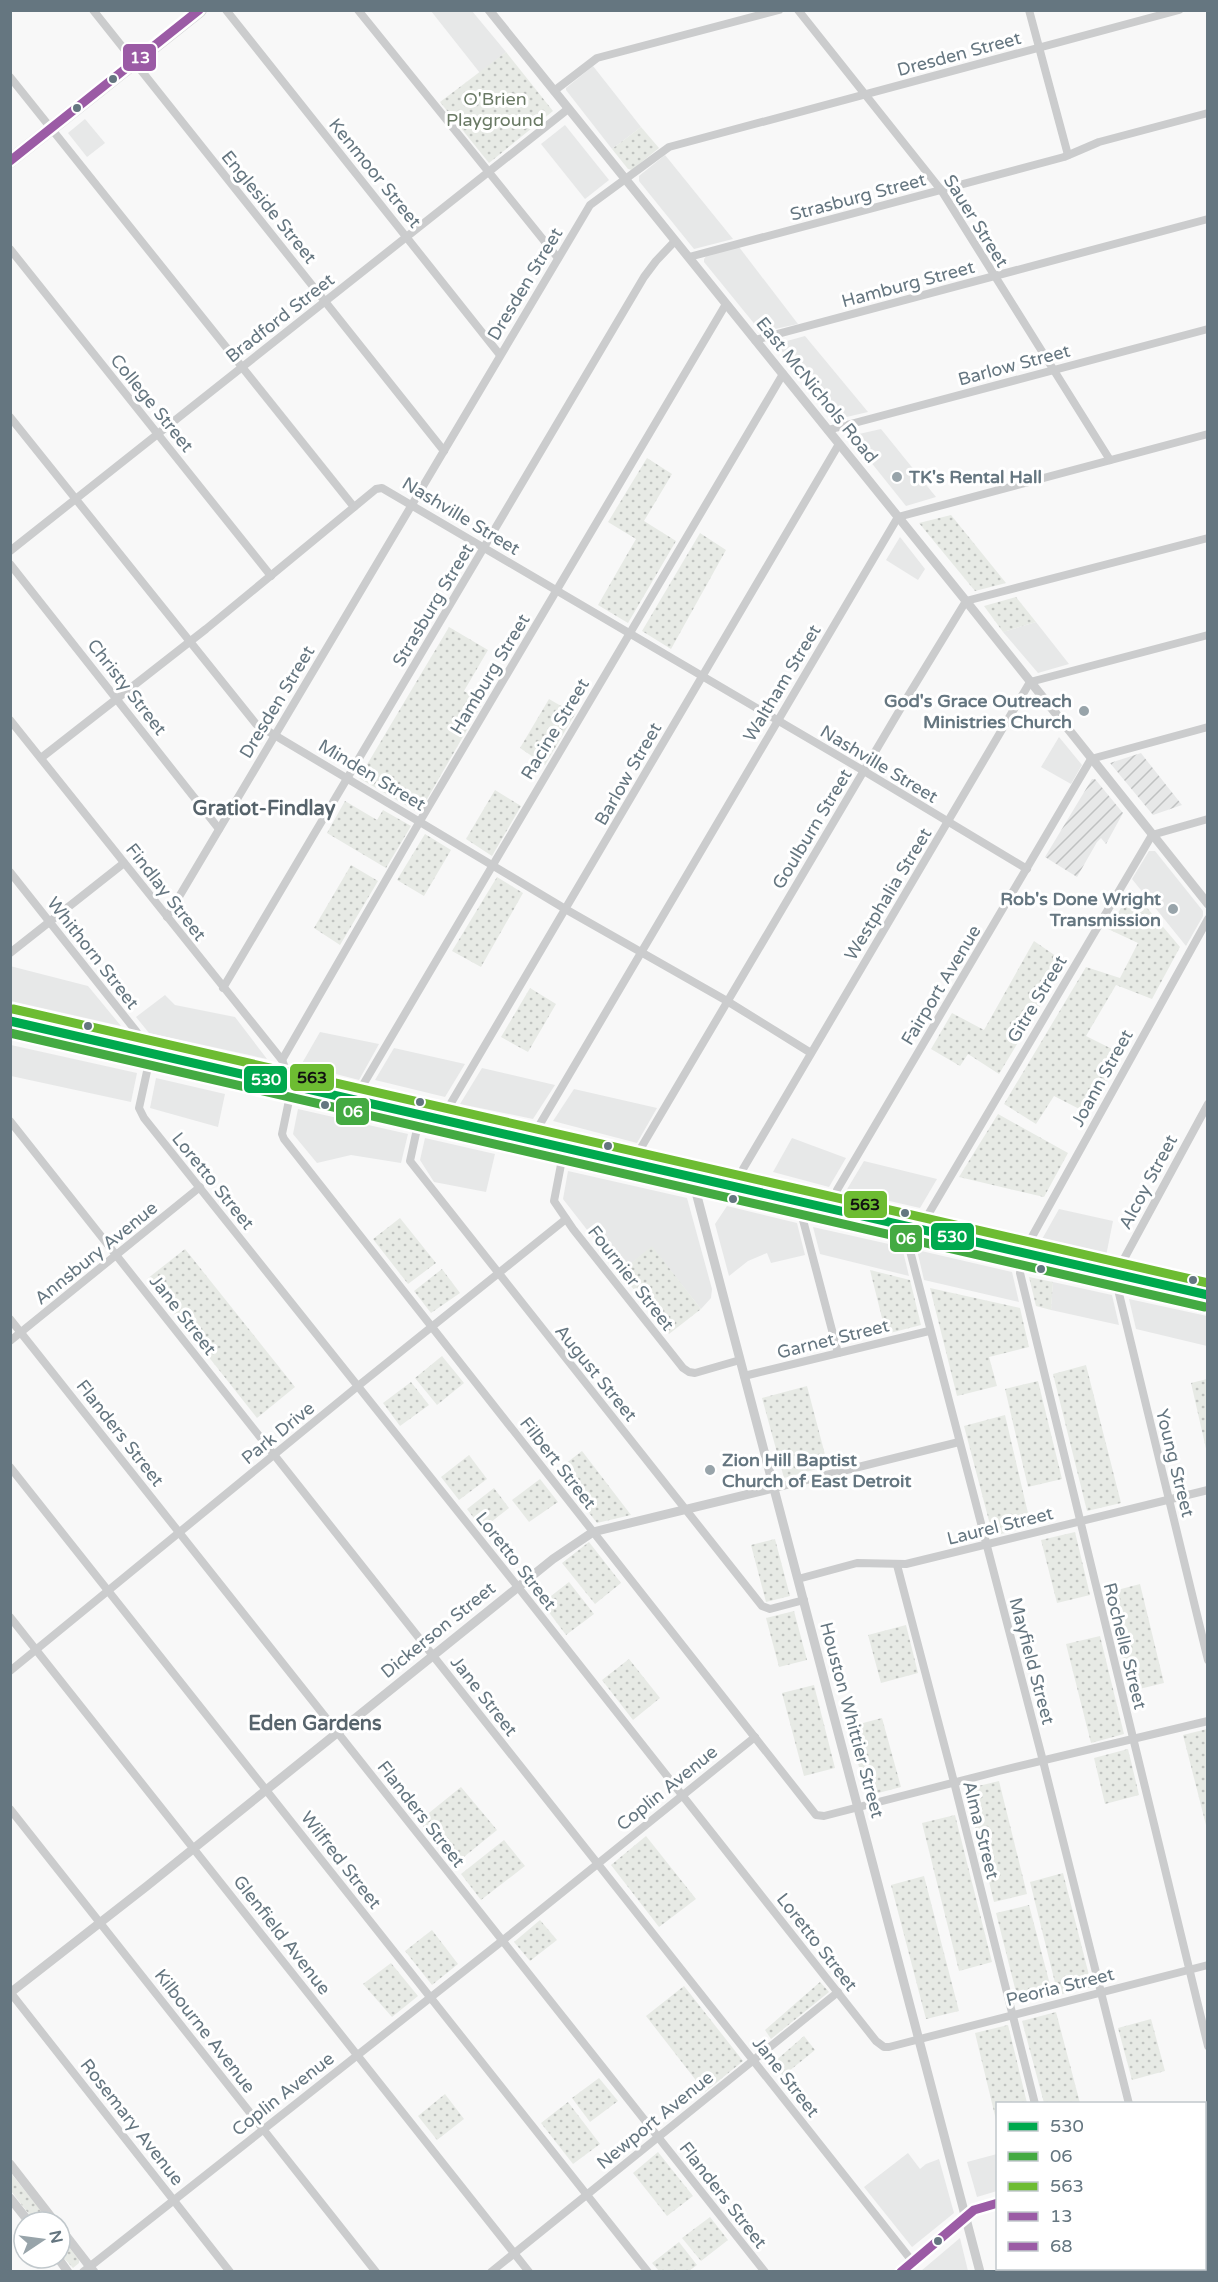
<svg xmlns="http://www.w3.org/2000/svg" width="1218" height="2282" font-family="'Varela Round',sans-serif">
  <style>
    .built { fill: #e7e8e8 }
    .industrial { fill: url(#industrial-furrows) }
    .green { fill: url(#green-dots) }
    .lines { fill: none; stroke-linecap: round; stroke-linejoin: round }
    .primary-casing { stroke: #d4d5d6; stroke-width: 14 }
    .minor { stroke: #cbcccd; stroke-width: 8 }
    .tertiary { stroke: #cbcccd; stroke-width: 9 }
    .primary { stroke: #dfe0e0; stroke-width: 12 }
    .bus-1-casing { stroke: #fff; stroke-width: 14 }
    .bus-2-casing { stroke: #fff; stroke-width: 14 }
    .bus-3-casing { stroke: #fff; stroke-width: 14 }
    .bus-4-casing { stroke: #fff; stroke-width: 14 }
    .bus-5-casing { stroke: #fff; stroke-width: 14 }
    .bus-1 { stroke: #00a94e; stroke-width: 9 }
    .bus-2 { stroke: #44aa42; stroke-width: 9 }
    .bus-3 { stroke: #6dbc32; stroke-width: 9 }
    .bus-4 { stroke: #9b5ba5; stroke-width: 9 }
    .bus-5 { stroke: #9b5ba5; stroke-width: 9 }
    .bus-dot { fill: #657680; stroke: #fff; stroke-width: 2 }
    .poi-dot { fill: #98a4aa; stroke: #fff; stroke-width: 2 }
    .labels { text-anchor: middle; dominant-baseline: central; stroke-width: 6; stroke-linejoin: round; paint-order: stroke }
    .street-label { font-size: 18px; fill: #657680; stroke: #fff }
    .park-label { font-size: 18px; fill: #697964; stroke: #fff }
    .poi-label { font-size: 18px; font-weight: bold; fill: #657680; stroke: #fff; text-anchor: start }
    .neighbourhood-label { font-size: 20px; font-weight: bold; fill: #57646c; stroke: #fff }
    .line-badge { stroke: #fff; stroke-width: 2 }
    .badge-label { font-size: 16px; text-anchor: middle; font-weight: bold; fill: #fff }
    .pale-badge-label { font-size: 16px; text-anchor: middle; font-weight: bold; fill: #111 }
  </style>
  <defs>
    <pattern id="industrial-furrows" width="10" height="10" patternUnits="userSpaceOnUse" patternTransform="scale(1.5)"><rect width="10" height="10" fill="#e7e8e8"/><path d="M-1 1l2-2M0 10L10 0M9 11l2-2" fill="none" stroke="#bfc1c1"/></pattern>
    <pattern id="green-dots" width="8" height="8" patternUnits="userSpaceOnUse" patternTransform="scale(1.5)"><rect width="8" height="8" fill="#e7eae5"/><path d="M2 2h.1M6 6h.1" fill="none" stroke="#bfc2bf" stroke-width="1.8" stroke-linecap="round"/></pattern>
  </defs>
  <rect width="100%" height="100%" fill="#f8f8f8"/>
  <g class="built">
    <polygon points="431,11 472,11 506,52 480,73"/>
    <polygon points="593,66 641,127 612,149 566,90 566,88"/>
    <polygon points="85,119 105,143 87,157 68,133"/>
    <polygon points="565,125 609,180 585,199 541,144"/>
    <polygon points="665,155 733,239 694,249 639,181 639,176"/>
    <polygon points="739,247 798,324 761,332 704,262 704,259 707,255"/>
    <polygon points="805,336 868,412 838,419 776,344"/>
    <polygon points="881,429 936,497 906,506 850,436"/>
    <polygon points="900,537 925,569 918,580 886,560"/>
    <polygon points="1036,622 1069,664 1038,673 1003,632"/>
    <polygon points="1059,737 1082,765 1071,784 1041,767"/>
    <polygon points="1149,851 1155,851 1203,911 1203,916 1186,946 1132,879"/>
    <polygon points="10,966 88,986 121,1026 11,1001"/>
    <polygon points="165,995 175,1005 235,1017 267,1059 149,1033 136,1017"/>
    <polygon points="320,1032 379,1044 359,1080 301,1065"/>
    <polygon points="11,1045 137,1073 131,1102 11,1076"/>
    <polygon points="394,1048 465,1064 445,1097 375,1080"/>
    <polygon points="482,1068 555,1085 533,1119 460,1104"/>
    <polygon points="156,1078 225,1094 218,1127 150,1108"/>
    <polygon points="574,1089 657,1108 637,1143 553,1121"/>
    <polygon points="298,1109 408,1134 401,1163 351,1155 317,1163 293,1134"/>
    <polygon points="425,1138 495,1154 486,1192 434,1182 420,1160"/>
    <polygon points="792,1138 846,1158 829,1187 773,1172"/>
    <polygon points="864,1161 937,1179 920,1208 846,1191"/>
    <polygon points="568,1171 687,1198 712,1289 711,1298 701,1309 652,1247 620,1272 563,1199"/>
    <polygon points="727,1206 797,1223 805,1255 771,1263 767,1253 748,1261 729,1276 715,1224"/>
    <polygon points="1059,1209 1113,1221 1106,1256 1041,1241"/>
    <polygon points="813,1227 902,1247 909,1276 820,1254"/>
    <polygon points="917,1250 1012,1272 1019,1302 924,1280"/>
    <polygon points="1053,1282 1112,1295 1119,1325 1051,1310"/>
    <polygon points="1129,1299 1207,1316 1207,1346 1136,1329"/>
    <polygon points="908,2153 920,2169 926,2164 939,2159 954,2213 912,2247 864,2187"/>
    <polygon points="997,2154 997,2191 977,2197 967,2162"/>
    <polygon points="960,2238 968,2271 921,2271"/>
  </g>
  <g class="industrial">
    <polygon points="1141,753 1144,757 1182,805 1153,815 1110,763"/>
    <polygon points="1092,779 1095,779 1123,813 1106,844 1101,838 1097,842 1077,877 1045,857"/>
  </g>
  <g class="green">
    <polygon points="506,52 553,111 489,163 440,102"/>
    <polygon points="641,127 659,148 632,170 628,169 612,149"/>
    <polygon points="647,458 672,474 644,521 676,541 628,623 598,605 636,539 608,522"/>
    <polygon points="951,515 1006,583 975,591 919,523"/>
    <polygon points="700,533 726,550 671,649 642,631"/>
    <polygon points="1016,597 1036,622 1003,632 984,606"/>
    <polygon points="449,627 488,650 464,691 483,702 419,813 359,778"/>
    <polygon points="549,699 575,714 545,765 520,748"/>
    <polygon points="495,790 521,806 492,856 466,839"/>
    <polygon points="345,801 377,820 383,810 411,826 386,868 327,833"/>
    <polygon points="425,834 451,850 424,896 397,880"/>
    <polygon points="351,865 378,881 340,945 314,928"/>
    <polygon points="497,877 523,893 481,967 452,951"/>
    <polygon points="1132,890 1180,947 1152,999 1116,985 1086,1036 1122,1054 1089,1114 1054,1096 1036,1124 1004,1104 1086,967 1120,978 1138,943 1108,929"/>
    <polygon points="1034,941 1066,963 999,1074 968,1054 960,1066 931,1049 952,1013 984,1030"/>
    <polygon points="530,988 556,1004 528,1052 501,1037"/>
    <polygon points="998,1114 1068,1153 1044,1197 959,1177"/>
    <polygon points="400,1218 436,1263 408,1284 373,1239"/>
    <polygon points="652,1246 701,1309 669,1334 620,1272"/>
    <polygon points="185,1249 295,1387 257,1418 147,1279"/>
    <polygon points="442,1269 460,1293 431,1313 414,1291"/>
    <polygon points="870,1270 910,1280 921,1325 886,1334"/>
    <polygon points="1029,1277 1053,1282 1051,1310 1036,1306"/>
    <polygon points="930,1288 1020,1308 1029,1347 989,1357 997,1386 957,1396"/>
    <polygon points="442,1356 464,1383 437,1405 415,1378"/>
    <polygon points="1086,1365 1121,1503 1087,1511 1053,1374"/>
    <polygon points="1207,1379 1208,1379 1207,1453 1191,1383"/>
    <polygon points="1038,1381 1062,1479 1028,1487 1005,1389"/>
    <polygon points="411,1382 429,1405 400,1426 383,1403"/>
    <polygon points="807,1386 828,1466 784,1478 762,1398"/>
    <polygon points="1005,1415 1031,1526 993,1536 964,1426"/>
    <polygon points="582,1451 631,1515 597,1523 556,1471"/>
    <polygon points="469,1455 487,1479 459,1500 441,1477"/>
    <polygon points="540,1479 558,1502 529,1522 512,1500"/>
    <polygon points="494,1488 509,1508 482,1529 467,1509"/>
    <polygon points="1075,1532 1090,1595 1057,1603 1041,1540"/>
    <polygon points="775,1539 790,1596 766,1602 751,1545"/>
    <polygon points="589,1542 621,1583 595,1604 562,1563"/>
    <polygon points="569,1582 594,1614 566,1635 542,1603"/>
    <polygon points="1140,1584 1164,1683 1131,1691 1106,1593"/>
    <polygon points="794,1611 807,1660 779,1667 766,1618"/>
    <polygon points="906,1625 918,1673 881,1683 868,1635"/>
    <polygon points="1100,1636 1124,1734 1091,1743 1066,1644"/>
    <polygon points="629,1659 660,1698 633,1720 602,1680"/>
    <polygon points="814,1685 835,1768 804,1776 782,1693"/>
    <polygon points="882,1718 901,1787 867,1796 848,1727"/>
    <polygon points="1207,1729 1208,1829 1207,1829 1183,1735"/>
    <polygon points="1128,1749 1139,1795 1105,1804 1094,1758"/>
    <polygon points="999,1781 1027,1894 994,1902 966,1789"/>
    <polygon points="461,1787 497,1830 454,1865 419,1821"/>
    <polygon points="955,1815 992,1962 959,1971 922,1823"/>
    <polygon points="646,1836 696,1899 659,1927 611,1865"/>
    <polygon points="504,1840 525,1866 481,1900 461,1874"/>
    <polygon points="1063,1873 1092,1987 1058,1995 1030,1882"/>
    <polygon points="924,1876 959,2011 926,2019 891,1885"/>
    <polygon points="1029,1905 1053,1996 1019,2004 996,1913"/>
    <polygon points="540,1920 557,1940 530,1961 514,1942"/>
    <polygon points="432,1930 458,1964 432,1985 405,1951"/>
    <polygon points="391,1963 418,1996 392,2017 363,1984"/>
    <polygon points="820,1982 829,1992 771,2039 765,2030"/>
    <polygon points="684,1986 743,2061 705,2092 646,2016"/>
    <polygon points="1056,2012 1080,2103 1044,2103 1022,2021"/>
    <polygon points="1151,2019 1165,2071 1132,2080 1118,2028"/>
    <polygon points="1008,2025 1027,2103 998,2104 997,2124 975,2033"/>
    <polygon points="804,2036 815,2050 783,2076 773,2063"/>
    <polygon points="599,2078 618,2101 590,2122 572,2098"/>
    <polygon points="445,2094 464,2119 437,2140 418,2116"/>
    <polygon points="568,2102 600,2144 573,2164 541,2123"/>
    <polygon points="658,2152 693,2196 667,2216 633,2173"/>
    <polygon points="10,2172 50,2222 35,2222 11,2191"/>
    <polygon points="710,2217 728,2240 701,2261 682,2238"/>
    <polygon points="60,2235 79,2260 79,2263 73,2268 60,2254"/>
    <polygon points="679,2242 697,2265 689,2271 659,2271 652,2263"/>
  </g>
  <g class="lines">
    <defs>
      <g id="primary">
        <polyline points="10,161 200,10"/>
        <polyline points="10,1021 1208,1295"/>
      </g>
    </defs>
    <use href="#primary" class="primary-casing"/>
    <g class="minor">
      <polyline points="93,10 444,451"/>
      <polyline points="226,10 500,355"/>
      <polyline points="358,10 558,258"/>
      <polyline points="798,10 941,190 1110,460"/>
      <polyline points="1029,10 1068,155"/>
      <polyline points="10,77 354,507"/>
      <polyline points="554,91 597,58 779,10"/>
      <polyline points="10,249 271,576"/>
      <polyline points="689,257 1064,157 1099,142 1208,113"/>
      <polyline points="755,340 1208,219"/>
      <polyline points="10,417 256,724 567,910 727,1001 811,1053"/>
      <polyline points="828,430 1208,329"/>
      <polyline points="10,551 568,109"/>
      <polyline points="10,564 219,829"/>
      <polyline points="10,720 282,1060 292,1086 282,1134 284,1139 816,1815 824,1816 999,1771 1208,1721"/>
      <polyline points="41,758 206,629 376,489 382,488 864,771 1027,869"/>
      <polyline points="10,872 136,1031 151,1053 139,1108 144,1118 518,1587 876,2041 884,2047 889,2047 1208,1965"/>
      <polyline points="167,917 590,205 669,147 1179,10"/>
      <polyline points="1208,919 1023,1253 1020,1273 1208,2046"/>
      <polyline points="10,953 124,863"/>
      <polyline points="223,988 644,277 656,261 675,241"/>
      <polyline points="282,1060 420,821 726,304"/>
      <polyline points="354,1100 783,374"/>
      <polyline points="1208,1104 1125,1257 1114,1273 1208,1660"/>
      <polyline points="420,1115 410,1161 762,1606 770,1609 804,1600"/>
      <polyline points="10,1121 912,2261"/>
      <polyline points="445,1121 451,1103 839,444"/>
      <polyline points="530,1141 898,517 1208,434"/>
      <polyline points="564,1149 554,1201 573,1229 683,1368 689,1372 695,1373 740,1360"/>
      <polyline points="632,1163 908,696 966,601 1208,538"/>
      <polyline points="737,1187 743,1169 1030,682 1208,635"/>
      <polyline points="798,1201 838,1353"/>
      <polyline points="835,1209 837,1190 1091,759 1208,727"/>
      <polyline points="10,1319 765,2272"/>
      <polyline points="10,1341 200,1187"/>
      <polyline points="744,1376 929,1331"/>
      <polyline points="10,1467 648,2272"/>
      <polyline points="774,1488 959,1442"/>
      <polyline points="897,1565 954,1782 1035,2104"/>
      <polyline points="798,1579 857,1563 906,1564 1208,1490"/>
      <polyline points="10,1617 529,2272"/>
      <polyline points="10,1671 358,1386 566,1219"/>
      <polyline points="10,1809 376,2272"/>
      <polyline points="10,1992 230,2272"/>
      <polyline points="1129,2104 1043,1761 909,1247 1152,835 1208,819"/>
      <polyline points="1076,2268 1077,2272"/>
      <polyline points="1170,2268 1171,2272"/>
      <polyline points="83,2272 502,1941 755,1737"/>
      <polyline points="491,2272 838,1992"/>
    </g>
    <g class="tertiary">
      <polyline points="489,10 966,601 1208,904"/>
      <polyline points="692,1177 980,2272"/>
      <polyline points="10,1993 147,1886 553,1559 593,1532 774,1488"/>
      <polyline points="1204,2148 1208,2147"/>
      <polyline points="10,2164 55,2222"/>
      <polyline points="10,2198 29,2222"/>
      <polyline points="60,2228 94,2272"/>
      <polyline points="58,2258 68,2272"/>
      <polyline points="900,2272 974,2210 998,2203"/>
    </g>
    <use href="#primary" class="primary"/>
    <defs>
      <polyline id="bus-1" points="10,1021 1208,1295"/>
      <polyline id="bus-2" points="10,1033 1205,1307"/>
      <polyline id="bus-3" points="13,1009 1208,1283"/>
      <polyline id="bus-4" points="10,161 199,10"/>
      <polyline id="bus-5" points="901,2272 974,2210 998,2203"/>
    </defs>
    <use href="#bus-1" class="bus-1-casing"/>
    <use href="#bus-2" class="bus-2-casing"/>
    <use href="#bus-3" class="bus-3-casing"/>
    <use href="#bus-4" class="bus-4-casing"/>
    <use href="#bus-5" class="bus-5-casing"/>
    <use href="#bus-1" class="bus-1"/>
    <use href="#bus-2" class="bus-2"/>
    <use href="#bus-3" class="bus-3"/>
    <use href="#bus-4" class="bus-4"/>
    <use href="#bus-5" class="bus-5"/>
  </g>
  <g class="bus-dot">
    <circle cx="113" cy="79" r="5"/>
    <circle cx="77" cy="108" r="5"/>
    <circle cx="88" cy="1026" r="5"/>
    <circle cx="420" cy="1102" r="5"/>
    <circle cx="325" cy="1105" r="5"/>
    <circle cx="608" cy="1146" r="5"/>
    <circle cx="733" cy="1199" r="5"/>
    <circle cx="905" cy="1213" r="5"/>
    <circle cx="1041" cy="1269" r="5"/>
    <circle cx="1193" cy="1280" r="5"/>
    <circle cx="938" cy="2241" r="5"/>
  </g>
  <g class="poi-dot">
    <circle cx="897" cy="477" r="6"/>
    <circle cx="1084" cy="711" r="6"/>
    <circle cx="1173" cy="909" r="6"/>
    <circle cx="710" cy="1470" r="6"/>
  </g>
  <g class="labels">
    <g class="street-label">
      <text transform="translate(959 54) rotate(-15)">Dresden Street</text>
      <text transform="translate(375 173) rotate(51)">Kenmoor Street</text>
      <text transform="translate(858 197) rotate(-15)">Strasburg Street</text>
      <text transform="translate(269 207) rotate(51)">Engleside Street</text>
      <text transform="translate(976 221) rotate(58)">Sauer Street</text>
      <text transform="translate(525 284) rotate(-59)">Dresden Street</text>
      <text transform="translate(908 284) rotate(-15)">Hamburg Street</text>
      <text transform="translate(280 318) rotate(-38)">Bradford Street</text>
      <text transform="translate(1014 365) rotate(-15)">Barlow Street</text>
      <text transform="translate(817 390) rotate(51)">East McNichols Road</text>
      <text transform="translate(152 403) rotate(51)">College Street</text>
      <text transform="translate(461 516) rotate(31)">Nashville Street</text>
      <text transform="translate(433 605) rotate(-59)">Strasburg Street</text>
      <text transform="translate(490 674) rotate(-59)">Hamburg Street</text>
      <text transform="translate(782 683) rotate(-59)">Waltham Street</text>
      <text transform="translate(127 687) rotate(52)">Christy Street</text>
      <text transform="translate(277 702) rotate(-59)">Dresden Street</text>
      <text transform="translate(555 729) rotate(-59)">Racine Street</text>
      <text transform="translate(879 764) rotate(31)">Nashville Street</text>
      <text transform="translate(628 774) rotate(-60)">Barlow Street</text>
      <text transform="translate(372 775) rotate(31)">Minden Street</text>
      <text transform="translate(812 829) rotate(-59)">Goulburn Street</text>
      <text transform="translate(166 892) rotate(52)">Findlay Street</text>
      <text transform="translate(888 894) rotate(-59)">Westphalia Street</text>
      <text transform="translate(93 953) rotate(52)">Whithorn Street</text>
      <text transform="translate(941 985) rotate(-59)">Fairport Avenue</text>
      <text transform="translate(1037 999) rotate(-59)">Gitre Street</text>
      <text transform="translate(1102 1078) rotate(-61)">Joann Street</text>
      <text transform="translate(213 1181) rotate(51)">Loretto Street</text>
      <text transform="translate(1148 1182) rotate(-62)">Alcoy Street</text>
      <text transform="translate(96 1253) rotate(-39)">Annsbury Avenue</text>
      <text transform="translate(631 1278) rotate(52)">Fournier Street</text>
      <text transform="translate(183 1315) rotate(52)">Jane Street</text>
      <text transform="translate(833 1339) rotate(-14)">Garnet Street</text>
      <text transform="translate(596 1373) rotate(51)">August Street</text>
      <text transform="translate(120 1433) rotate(52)">Flanders Street</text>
      <text transform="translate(278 1433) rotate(-39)">Park Drive</text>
      <text transform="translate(558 1463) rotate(52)">Filbert Street</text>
      <text transform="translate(1175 1463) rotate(76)">Young Street</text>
      <text transform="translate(1000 1526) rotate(-14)">Laurel Street</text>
      <text transform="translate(516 1561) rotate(52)">Loretto Street</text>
      <text transform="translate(438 1630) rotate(-39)">Dickerson Street</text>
      <text transform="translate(1125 1646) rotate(76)">Rochelle Street</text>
      <text transform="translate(1032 1661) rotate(75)">Mayfield Street</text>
      <text transform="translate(484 1696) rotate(52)">Jane Street</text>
      <text transform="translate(852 1720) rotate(75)">Houston Whittier Street</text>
      <text transform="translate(667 1788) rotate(-39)">Coplin Avenue</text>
      <text transform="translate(421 1814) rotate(52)">Flanders Street</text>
      <text transform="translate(981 1830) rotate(76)">Alma Street</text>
      <text transform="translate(341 1860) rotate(52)">Wilfred Street</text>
      <text transform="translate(282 1935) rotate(52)">Glenfield Avenue</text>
      <text transform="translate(817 1942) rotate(52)">Loretto Street</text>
      <text transform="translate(1060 1987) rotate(-14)">Peoria Street</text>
      <text transform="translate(205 2031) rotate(52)">Kilbourne Avenue</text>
      <text transform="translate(786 2077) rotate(52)">Jane Street</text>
      <text transform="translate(283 2094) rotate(-38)">Coplin Avenue</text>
      <text transform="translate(655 2120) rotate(-39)">Newport Avenue</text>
      <text transform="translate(132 2122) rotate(52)">Rosemary Avenue</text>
      <text transform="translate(723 2195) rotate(52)">Flanders Street</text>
    </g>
    <g class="park-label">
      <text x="495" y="99">O'Brien<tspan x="495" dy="21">Playground</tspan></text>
    </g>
    <g class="poi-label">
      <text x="909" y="477">TK's Rental Hall</text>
      <text x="1072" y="701" text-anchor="end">God's Grace Outreach<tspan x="1072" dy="21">Ministries Church</tspan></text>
      <text x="1161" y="899" text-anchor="end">Rob's Done Wright<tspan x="1161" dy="21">Transmission</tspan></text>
      <text x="722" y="1460">Zion Hill Baptist<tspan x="722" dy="21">Church of East Detroit</tspan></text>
    </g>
    <g class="neighbourhood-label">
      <text x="264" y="809">Gratiot-Findlay</text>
      <text x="315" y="1724">Eden Gardens</text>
    </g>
  </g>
  <g class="line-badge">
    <rect x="122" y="43" width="35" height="29" rx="6" fill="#9b5ba5"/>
    <rect x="289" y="1063" width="46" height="29" rx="6" fill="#6dbc32"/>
    <rect x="243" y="1065" width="45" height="29" rx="6" fill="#00a94e"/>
    <rect x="335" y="1097" width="35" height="29" rx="6" fill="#44aa42"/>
    <rect x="843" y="1190" width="45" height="29" rx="6" fill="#6dbc32"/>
    <rect x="930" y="1222" width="45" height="29" rx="6" fill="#00a94e"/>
    <rect x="889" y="1224" width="34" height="29" rx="6" fill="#44aa42"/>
  </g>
  <g class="badge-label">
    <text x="140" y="63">13</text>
    <text x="266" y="1085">530</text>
    <text x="353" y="1117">06</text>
    <text x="952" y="1242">530</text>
    <text x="906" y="1244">06</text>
  </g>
  <g class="pale-badge-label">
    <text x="312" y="1083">563</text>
    <text x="865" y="1210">563</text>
  </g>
  <rect width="1218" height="2282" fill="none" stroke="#657680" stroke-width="24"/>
  <rect x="996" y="2102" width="210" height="168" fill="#ffffff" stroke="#c1c8cc" stroke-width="1.5"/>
  <rect x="1008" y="2122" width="30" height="9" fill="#00a94e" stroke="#c1c8cc" stroke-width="1.5"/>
  <text x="1050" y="2132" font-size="18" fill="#657680">530</text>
  <rect x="1008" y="2152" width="30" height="9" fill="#44aa42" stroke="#c1c8cc" stroke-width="1.5"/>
  <text x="1050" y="2162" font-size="18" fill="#657680">06</text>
  <rect x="1008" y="2182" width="30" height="9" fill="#6dbc32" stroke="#c1c8cc" stroke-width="1.5"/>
  <text x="1050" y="2192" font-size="18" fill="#657680">563</text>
  <rect x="1008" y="2212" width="30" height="9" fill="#9b5ba5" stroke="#c1c8cc" stroke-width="1.5"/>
  <text x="1050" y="2222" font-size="18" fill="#657680">13</text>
  <rect x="1008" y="2242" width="30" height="9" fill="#9b5ba5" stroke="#c1c8cc" stroke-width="1.5"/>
  <text x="1050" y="2252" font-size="18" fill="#657680">68</text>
  <g transform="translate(42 2240) rotate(77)"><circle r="28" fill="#ffffff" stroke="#c1c8cc" stroke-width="1.5"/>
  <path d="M0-4.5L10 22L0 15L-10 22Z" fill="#98a4aa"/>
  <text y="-9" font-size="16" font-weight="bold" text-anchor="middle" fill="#657680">N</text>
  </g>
</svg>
